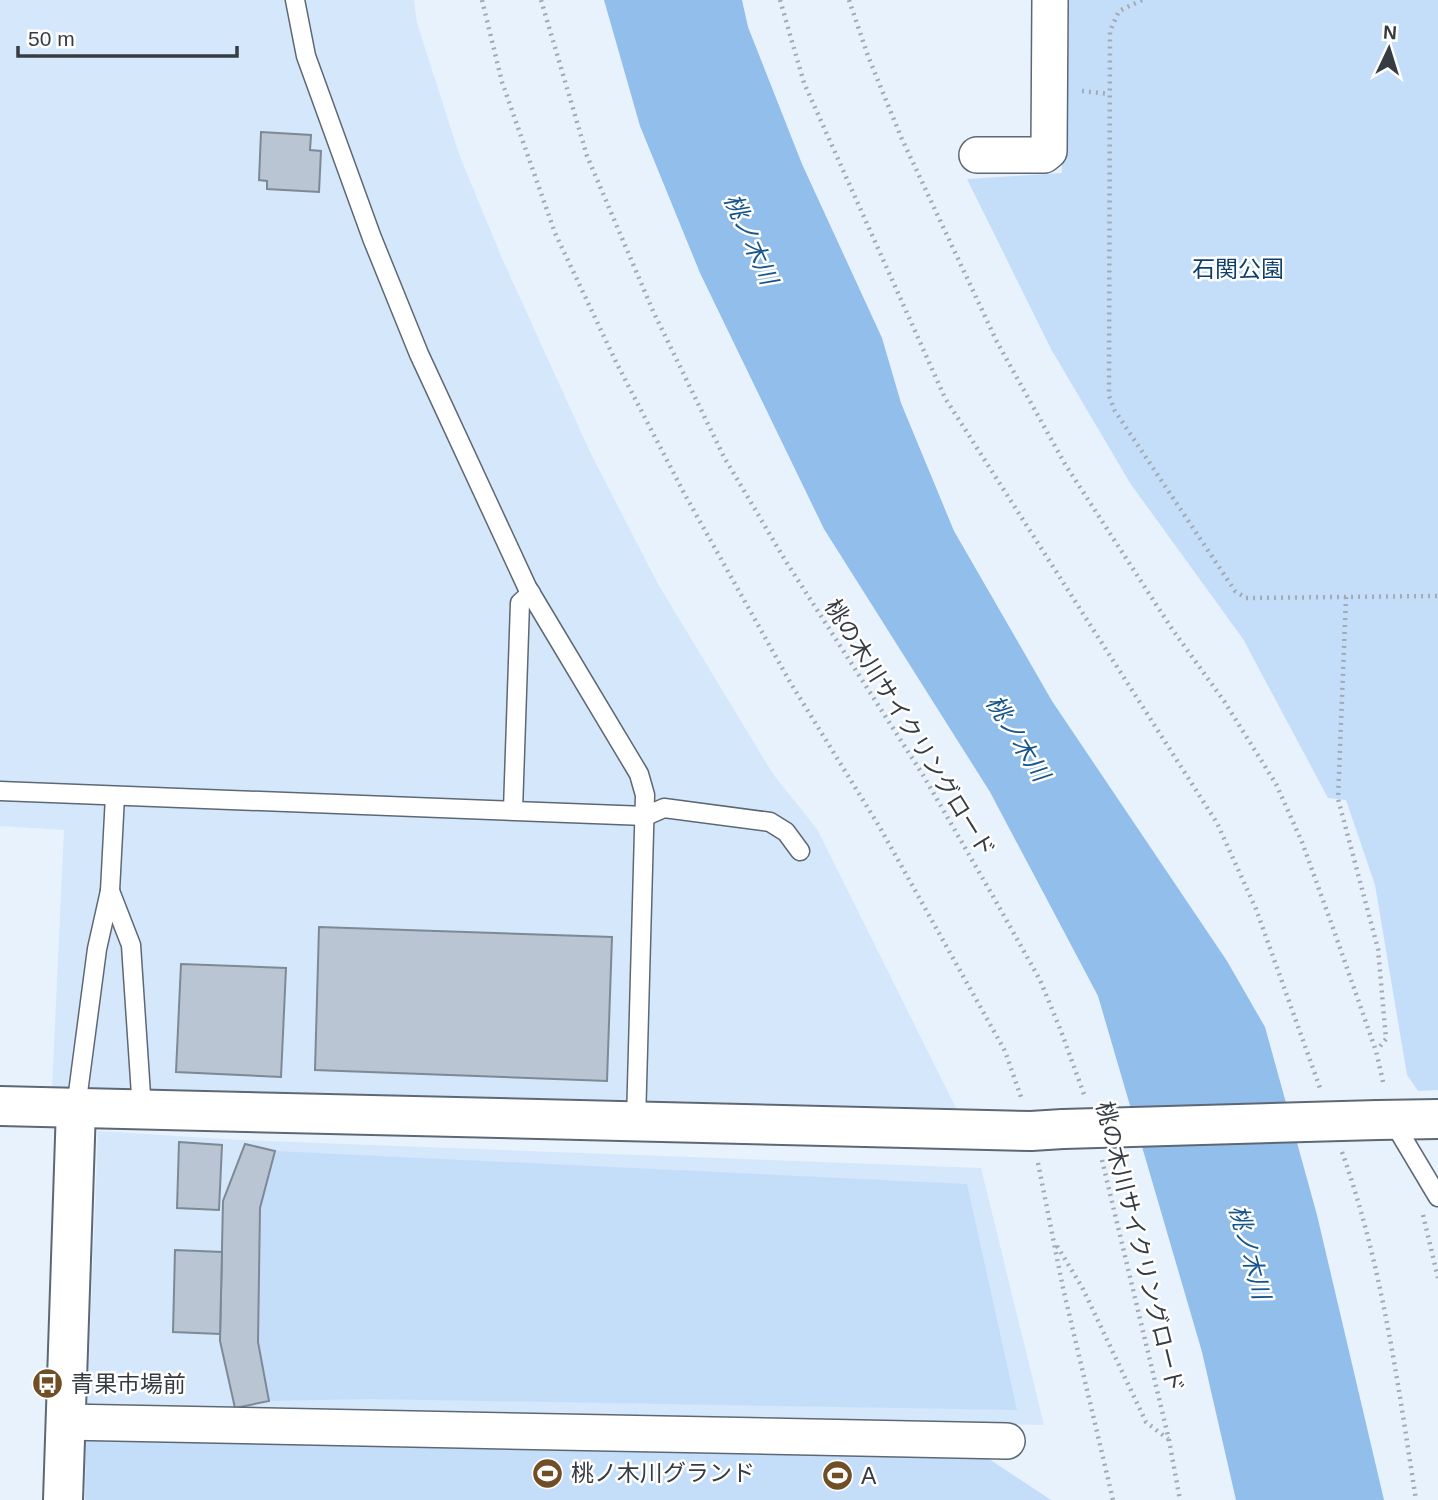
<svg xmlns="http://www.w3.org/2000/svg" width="1438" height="1500" font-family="Helvetica,'Noto Sans JP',sans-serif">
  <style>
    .built { fill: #d5e7fa }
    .green { fill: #c4defa }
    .water { fill: #92beeb }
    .building { fill: #b9c5d2; stroke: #7e8996; stroke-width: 2 }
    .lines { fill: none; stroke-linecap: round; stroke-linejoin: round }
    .lane-casing { stroke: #5d6874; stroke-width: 21 }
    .street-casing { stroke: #5d6874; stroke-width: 38 }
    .secondary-casing { stroke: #5d6874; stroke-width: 42 }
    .path { stroke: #a2aab3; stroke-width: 4.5; stroke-dasharray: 2 5; stroke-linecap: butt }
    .lane { stroke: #fff; stroke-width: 18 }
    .street { stroke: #fff; stroke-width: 35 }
    .secondary { stroke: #fff; stroke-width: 38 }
    .secondary-bridge-casing { stroke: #5d6874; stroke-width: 42; stroke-linecap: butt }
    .secondary-bridge { stroke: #fff; stroke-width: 38 }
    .labels { text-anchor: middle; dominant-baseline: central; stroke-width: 5; stroke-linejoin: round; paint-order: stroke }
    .park-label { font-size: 23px; fill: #10406a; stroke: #fff }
    .street-label { font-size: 23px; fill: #373c42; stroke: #fff }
    .poi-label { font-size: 23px; fill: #373c42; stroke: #fff; text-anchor: start }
    .water-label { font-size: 24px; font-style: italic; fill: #15558c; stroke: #fff }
  </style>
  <rect width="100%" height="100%" fill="#e8f2fd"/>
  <g class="built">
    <polygon points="0,0 414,0 417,23 459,154 501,256 591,454 658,584 773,774 817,829 956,1108 52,1087 64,830 0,826"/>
    <polygon points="98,1131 240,1140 981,1168 1044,1425 87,1411"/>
  </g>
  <g class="green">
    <polygon points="1063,0 1438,0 1438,1090 1418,1091 1407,1075 1375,885 1346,800 1328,798 1243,639 1130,483 1051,349 967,179 1062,173"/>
    <polygon points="275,1151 967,1184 1017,1410 370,1399 269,1401 258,1342 260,1208"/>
    <polygon points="98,1430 971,1447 1051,1500 85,1500 86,1442"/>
  </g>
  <polygon class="water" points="604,0 742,0 748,27 802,164 882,338 901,403 954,531 1052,701 1227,961 1265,1027 1317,1215 1384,1500 1236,1500 1202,1352 1098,996 990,792 824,529 700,273 640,126"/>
  <g class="building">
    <polygon points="261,132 311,135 310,150 321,151 319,192 267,189 267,181 259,180"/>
    <polygon points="319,927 612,937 607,1081 315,1070"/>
    <polygon points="181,964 286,968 281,1077 176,1072"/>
    <polygon points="179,1142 222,1145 219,1210 177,1208"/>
    <polygon points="245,1144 275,1151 260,1208 258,1342 269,1401 235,1408 220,1341 223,1201"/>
    <polygon points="175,1250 222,1252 220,1334 173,1332"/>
  </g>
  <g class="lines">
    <defs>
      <g id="lane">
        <polyline points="295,0 306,56 372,238 419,354 527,587 639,774 645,795 636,1122"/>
        <polyline points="0,791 646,816 664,808 770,822 786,832 800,851"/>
        <polyline points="513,810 520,603 531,593"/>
        <polyline points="110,891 131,945 142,1110"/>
        <polyline points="76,1108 97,949 110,891 115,796"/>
        <polyline points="1392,1120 1438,1197"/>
      </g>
      <g id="street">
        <polyline points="977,155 1044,155 1049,151 1050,0"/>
        <polyline points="65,1422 1007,1441"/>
      </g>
      <g id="secondary">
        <polyline points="0,1106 1031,1131 1063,1129"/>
        <polyline points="1378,1120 1438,1119"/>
        <polyline points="63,1500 76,1108"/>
      </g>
    </defs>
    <use href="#lane" class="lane-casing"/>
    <use href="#street" class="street-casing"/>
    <use href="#secondary" class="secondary-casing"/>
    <g class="path">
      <polyline points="482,0 502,82 555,233 616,362 684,493 790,682 879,826 1005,1051 1022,1100"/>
      <polyline points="541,0 587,156 653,311 724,457 785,560 923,775 994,898 1040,980 1061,1031 1085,1097"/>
      <polyline points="780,0 804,83 945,398 1217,823 1256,909 1320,1088"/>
      <polyline points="849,0 868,56 901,137 997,342 1065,464 1172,629 1224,701 1276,784 1302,842 1333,928 1376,1051 1384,1086"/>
      <polyline points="1142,0 1119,11 1110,31 1109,396 1115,411 1235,591 1246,598 1438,596"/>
      <polyline points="1082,91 1110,94"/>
      <polyline points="1346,597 1338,799 1378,949 1386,1039 1377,1050"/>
      <path d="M1342,1152C1382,1264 1398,1384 1416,1500"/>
      <polyline points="1102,1160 1169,1440 1180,1500"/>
      <polyline points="1038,1163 1063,1288 1113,1500"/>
      <polyline points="1423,1215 1438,1278"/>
      <polyline points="1057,1246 1082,1287 1146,1422 1168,1439"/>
    </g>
    <use href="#lane" class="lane"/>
    <use href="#street" class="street"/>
    <use href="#secondary" class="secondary"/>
    <defs>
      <polyline id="secondary-bridge" points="1063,1129 1378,1120"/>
    </defs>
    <use href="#secondary-bridge" class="secondary-bridge-casing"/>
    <use href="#secondary-bridge" class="secondary-bridge"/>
  </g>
  <defs>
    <symbol id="bus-disc" viewBox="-11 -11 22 22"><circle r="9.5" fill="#704f26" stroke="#fff"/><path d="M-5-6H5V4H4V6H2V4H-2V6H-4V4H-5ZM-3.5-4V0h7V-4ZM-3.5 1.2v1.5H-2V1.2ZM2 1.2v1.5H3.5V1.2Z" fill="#fff"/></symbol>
    <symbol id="stadium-disc" viewBox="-11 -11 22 22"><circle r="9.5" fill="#704f26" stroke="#fff"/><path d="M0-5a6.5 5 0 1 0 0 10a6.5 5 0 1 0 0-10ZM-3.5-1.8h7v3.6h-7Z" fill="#fff"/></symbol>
  </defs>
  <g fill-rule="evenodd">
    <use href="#bus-disc" x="30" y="1366" width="35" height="35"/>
    <use href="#stadium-disc" x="530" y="1456" width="35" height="35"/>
    <use href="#stadium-disc" x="820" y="1458" width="35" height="35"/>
  </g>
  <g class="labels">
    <g class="park-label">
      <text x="1238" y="269">石関公園</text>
    </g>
    <g class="street-label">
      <text transform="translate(910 728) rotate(58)">桃の木川サイクリングロード</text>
      <text transform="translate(1140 1247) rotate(76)">桃の木川サイクリングロード</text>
    </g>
    <g class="poi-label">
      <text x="71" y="1384">青果市場前</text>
      <text x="571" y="1473">桃ノ木川グランド</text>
      <text x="861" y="1476">A</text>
    </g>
    <g class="water-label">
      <text transform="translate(751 239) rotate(66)">桃ノ木川</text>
      <text transform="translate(1018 738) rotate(58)">桃ノ木川</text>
      <text transform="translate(1250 1252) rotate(75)">桃ノ木川</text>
    </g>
  </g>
  <g transform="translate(1389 49) rotate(4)" stroke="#ffffff" stroke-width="5" paint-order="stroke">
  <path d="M0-5L12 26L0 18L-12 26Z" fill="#373c42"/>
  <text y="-10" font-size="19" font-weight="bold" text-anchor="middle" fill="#373c42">N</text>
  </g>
  <path d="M18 46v10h219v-10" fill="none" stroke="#373c42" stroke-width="3.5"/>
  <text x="28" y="46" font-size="21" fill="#373c42" stroke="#ffffff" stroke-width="5" paint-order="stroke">50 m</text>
</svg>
